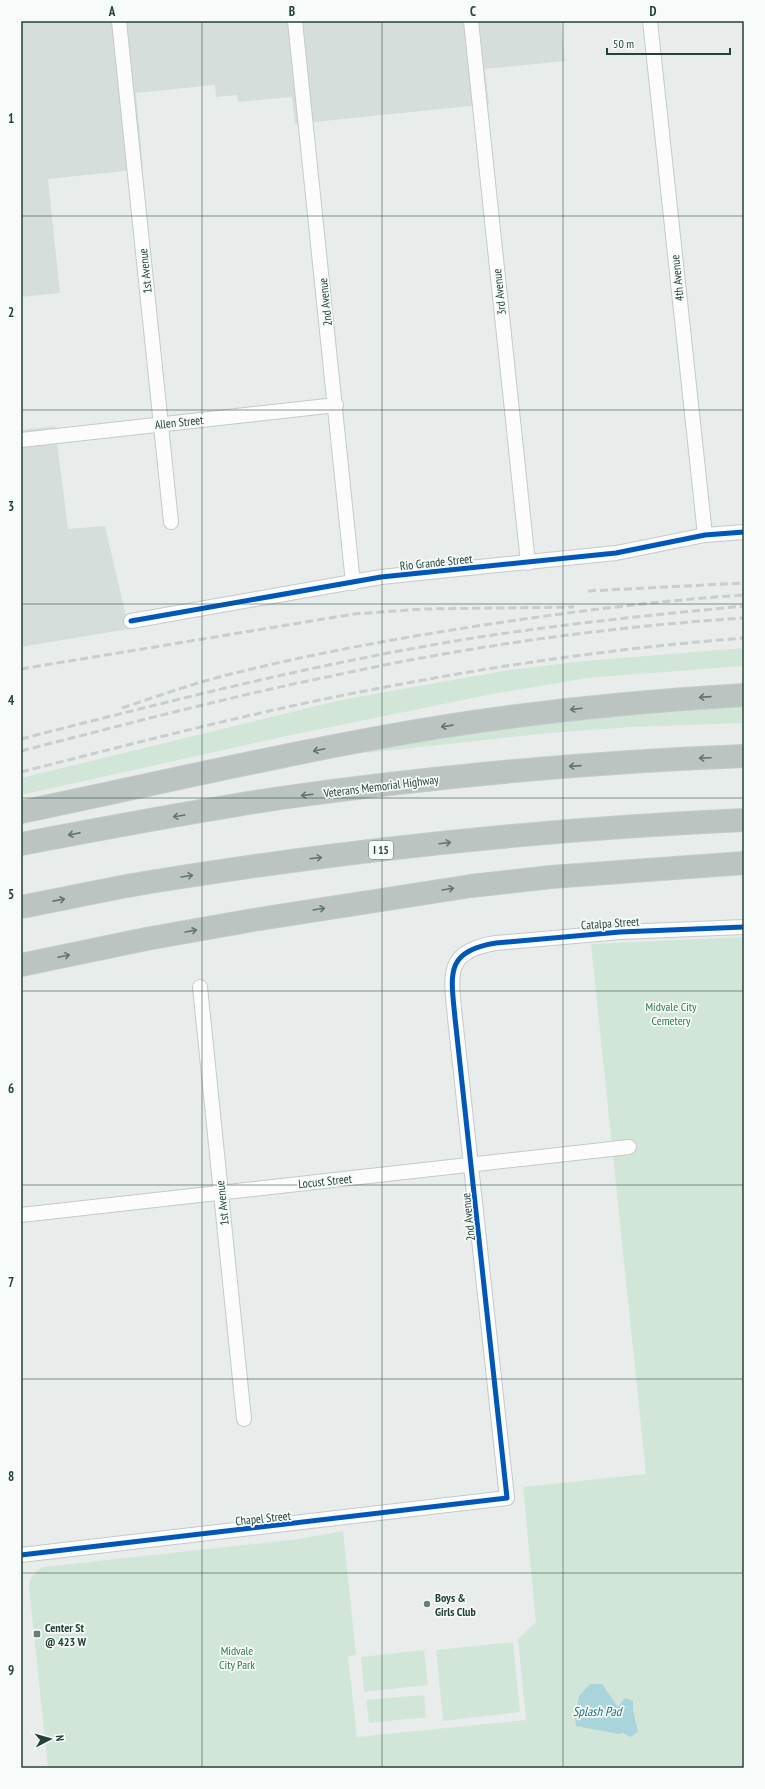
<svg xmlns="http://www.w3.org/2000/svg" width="765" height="1789" font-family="'PT Sans Narrow',sans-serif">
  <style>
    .built { fill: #d6dedb }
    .green { fill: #d1e6d8 }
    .water { fill: #a9d4db }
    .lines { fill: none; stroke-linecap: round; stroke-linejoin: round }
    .minor-casing { stroke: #c5cac8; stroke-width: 16 }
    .motorway-casing { stroke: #c3ccc9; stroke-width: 24 }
    .minor { stroke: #fcfcfc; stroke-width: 14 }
    .motorway { stroke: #bcc4c2; stroke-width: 22 }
    .rail { stroke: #c9cdcc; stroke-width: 3; stroke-dasharray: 8 4; stroke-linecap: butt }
    .cycleway-casing { stroke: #f7fbf9; stroke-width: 8 }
    .cycleway { stroke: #0057b8; stroke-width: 5 }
    .oneway { stroke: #617670 }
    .grid { fill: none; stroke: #24423a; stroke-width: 1; stroke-opacity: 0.55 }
    .poi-dot { fill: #697e78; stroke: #f7fbf9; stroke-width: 1.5 }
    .labels { text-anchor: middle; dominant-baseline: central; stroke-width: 3.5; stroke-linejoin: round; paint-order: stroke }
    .shield { fill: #f7fbf9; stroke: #637a73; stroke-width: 1 }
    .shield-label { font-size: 11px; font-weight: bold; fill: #24423a }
    .street-label { font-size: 12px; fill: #24423a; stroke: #f7fbf9 }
    .park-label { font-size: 12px; fill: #2d7a4b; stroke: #f7fbf9 }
    .poi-label { font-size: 12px; font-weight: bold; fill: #24423a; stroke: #f7fbf9; text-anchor: start }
    .water-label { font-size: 13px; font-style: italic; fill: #1c6f80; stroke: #f7fbf9 }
    .neatline { fill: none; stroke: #24423a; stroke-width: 1.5 }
    .grid-label { font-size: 13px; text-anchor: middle; font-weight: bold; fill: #24423a }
  </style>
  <rect width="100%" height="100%" fill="#e8edeb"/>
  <g class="built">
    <polygon points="21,21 565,21 561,22 565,61 485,69 489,104 295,124 292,97 238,102 237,95 216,97 215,85 136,93 143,169 48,179 60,293 21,297"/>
    <polygon points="55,426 68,529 105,526 129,629 21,647 21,430"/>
  </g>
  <g class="green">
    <polygon points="744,648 744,666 587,678 493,694 291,735 21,795 21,778 341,700 509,670 585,661"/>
    <polygon points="744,704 744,723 631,727 549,733 366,753 365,749 498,728 589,717"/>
    <path d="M744,937V1768H48L29,1587C29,1577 35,1572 43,1567L299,1539L343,1531L356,1655L348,1656L357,1737L526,1720L518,1639L536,1622L523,1487L646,1474L591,944Z"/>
    <polygon points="513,1642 520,1712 443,1721 436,1650"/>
    <polygon points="424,1650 428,1685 364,1692 361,1657"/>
    <polygon points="424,1695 426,1717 369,1723 366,1700"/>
  </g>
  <polygon class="water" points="590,1684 602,1684 618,1707 625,1698 633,1701 633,1710 638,1732 630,1737 623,1733 619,1734 576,1726 575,1717 579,1696"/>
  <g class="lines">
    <defs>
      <g id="minor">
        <polyline points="119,21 171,522"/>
        <polyline points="295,21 353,583"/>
        <polyline points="471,21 528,563"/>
        <polyline points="650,21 705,535"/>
        <polyline points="21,440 336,405"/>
        <polyline points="131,621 381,577 616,553 705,535 744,532"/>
        <polyline points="200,987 244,1419"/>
        <polyline points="21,1215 629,1147"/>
        <path d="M21,1555L507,1498L455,1018C451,975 444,951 496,943L620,932L744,927"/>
      </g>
      <g id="motorway">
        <path d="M21,812C160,783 299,750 440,727C541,711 642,701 744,695"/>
        <path d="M21,844C110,827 199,810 288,797C439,776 592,762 744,756"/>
        <path d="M21,907C64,899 107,889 150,882C347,850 545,829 744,820"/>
        <polyline points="21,965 146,939 253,920 471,886 551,877 744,863"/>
      </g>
    </defs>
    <use href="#minor" class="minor-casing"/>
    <use href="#motorway" class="motorway-casing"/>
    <use href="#minor" class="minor"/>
    <use href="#motorway" class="motorway"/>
    <g class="rail">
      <polyline points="588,591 744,583"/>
      <polyline points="21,669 354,614 424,609 574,607"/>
      <path d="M122,708C158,696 194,683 231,674C323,651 416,635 510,621C587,610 666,600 744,595"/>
      <path d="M21,739C150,706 279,673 410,649C521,628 632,617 744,606"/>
      <path d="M21,751C123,725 224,698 327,677C464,647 604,627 744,618"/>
      <path d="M21,772C120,747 219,721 320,700C460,671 601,649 744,638"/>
    </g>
    <defs>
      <g id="cycleway">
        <polyline points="131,621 381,577 616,553 705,535 744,532"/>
        <path d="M21,1555L507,1498L455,1018C451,975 444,951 496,943L620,932L744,927"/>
      </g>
    </defs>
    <use href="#cycleway" class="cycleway-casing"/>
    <use href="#cycleway" class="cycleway"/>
  </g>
  <defs><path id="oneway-shaft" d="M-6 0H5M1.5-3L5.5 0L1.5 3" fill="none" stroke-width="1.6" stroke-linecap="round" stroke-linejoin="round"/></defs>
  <g class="oneway">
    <use href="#oneway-shaft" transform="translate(705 697) rotate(176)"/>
    <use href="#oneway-shaft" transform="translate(576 709) rotate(173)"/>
    <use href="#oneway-shaft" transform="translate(447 726) rotate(172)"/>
    <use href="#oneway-shaft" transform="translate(319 750) rotate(168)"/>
    <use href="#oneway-shaft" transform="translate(705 758) rotate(178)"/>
    <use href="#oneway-shaft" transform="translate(575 766) rotate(176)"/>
    <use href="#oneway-shaft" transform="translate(307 795) rotate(173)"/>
    <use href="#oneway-shaft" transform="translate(179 816) rotate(171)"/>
    <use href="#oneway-shaft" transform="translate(74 834) rotate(169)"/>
    <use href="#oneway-shaft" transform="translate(445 843) rotate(-7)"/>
    <use href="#oneway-shaft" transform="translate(316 858) rotate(-7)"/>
    <use href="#oneway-shaft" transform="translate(187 876) rotate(-9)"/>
    <use href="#oneway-shaft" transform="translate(448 889) rotate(-9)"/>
    <use href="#oneway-shaft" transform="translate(59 900) rotate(-11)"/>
    <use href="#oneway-shaft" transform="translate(319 909) rotate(-9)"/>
    <use href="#oneway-shaft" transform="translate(191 931) rotate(-10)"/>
    <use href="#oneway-shaft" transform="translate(64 956) rotate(-12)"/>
  </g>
  <path class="grid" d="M202,21V1768M382,21V1768M563,21V1768M21,216H744M21,410H744M21,604H744M21,798H744M21,991H744M21,1185H744M21,1379H744M21,1573H744"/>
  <g class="poi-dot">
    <circle cx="427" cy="1604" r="4"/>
    <rect x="33" y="1630" width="8" height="8" rx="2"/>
  </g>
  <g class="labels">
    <rect class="shield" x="369" y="841" width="24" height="18" rx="3"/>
    <g class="shield-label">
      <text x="381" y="850">I 15</text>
    </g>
    <g class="street-label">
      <text transform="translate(145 271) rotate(-96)">1st Avenue</text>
      <text transform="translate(677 278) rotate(-96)">4th Avenue</text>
      <text transform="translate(499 292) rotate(-96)">3rd Avenue</text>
      <text transform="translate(325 302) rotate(-96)">2nd Avenue</text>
      <text transform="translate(179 422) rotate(-6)">Allen Street</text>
      <text transform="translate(436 562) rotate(-6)">Rio Grande Street</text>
      <text transform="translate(381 786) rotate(-7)">Veterans Memorial Highway</text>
      <text transform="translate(610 923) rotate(-4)">Catalpa Street</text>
      <text transform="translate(325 1181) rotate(-6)">Locust Street</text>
      <text transform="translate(222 1203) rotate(-96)">1st Avenue</text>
      <text transform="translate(468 1217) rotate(-96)">2nd Avenue</text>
      <text transform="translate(263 1518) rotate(-6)">Chapel Street</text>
    </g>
    <g class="park-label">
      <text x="671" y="1006">Midvale City<tspan x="671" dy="14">Cemetery</tspan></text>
      <text x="237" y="1650">Midvale<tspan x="237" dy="14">City Park</tspan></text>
    </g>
    <g class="poi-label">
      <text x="435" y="1597">Boys &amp;<tspan x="435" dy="14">Girls Club</tspan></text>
      <text x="45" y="1627">Center St<tspan x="45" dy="14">@ 423 W</tspan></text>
    </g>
    <g class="water-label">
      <text x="597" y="1711">Splash Pad</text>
    </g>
  </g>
  <rect width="765" height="1789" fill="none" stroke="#f7fbf9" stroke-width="44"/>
  <g transform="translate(50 1739) rotate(84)" stroke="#f7fbf9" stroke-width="3" paint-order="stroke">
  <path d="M0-3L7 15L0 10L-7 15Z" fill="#24423a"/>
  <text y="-6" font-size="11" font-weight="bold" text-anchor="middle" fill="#24423a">N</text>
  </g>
  <path d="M607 48v6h123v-6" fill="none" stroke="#24423a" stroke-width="2"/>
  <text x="613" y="48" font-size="12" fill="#24423a" stroke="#f7fbf9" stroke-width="3" paint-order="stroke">50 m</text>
  <rect x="22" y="22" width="721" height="1745" class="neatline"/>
  <g class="grid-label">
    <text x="112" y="16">A</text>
    <text x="292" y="16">B</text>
    <text x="473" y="16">C</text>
    <text x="653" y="16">D</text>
    <text x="11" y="123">1</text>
    <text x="11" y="317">2</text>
    <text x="11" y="511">3</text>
    <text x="11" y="705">4</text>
    <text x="11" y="899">5</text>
    <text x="11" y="1093">6</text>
    <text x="11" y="1287">7</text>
    <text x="11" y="1481">8</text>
    <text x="11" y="1675">9</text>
  </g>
</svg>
